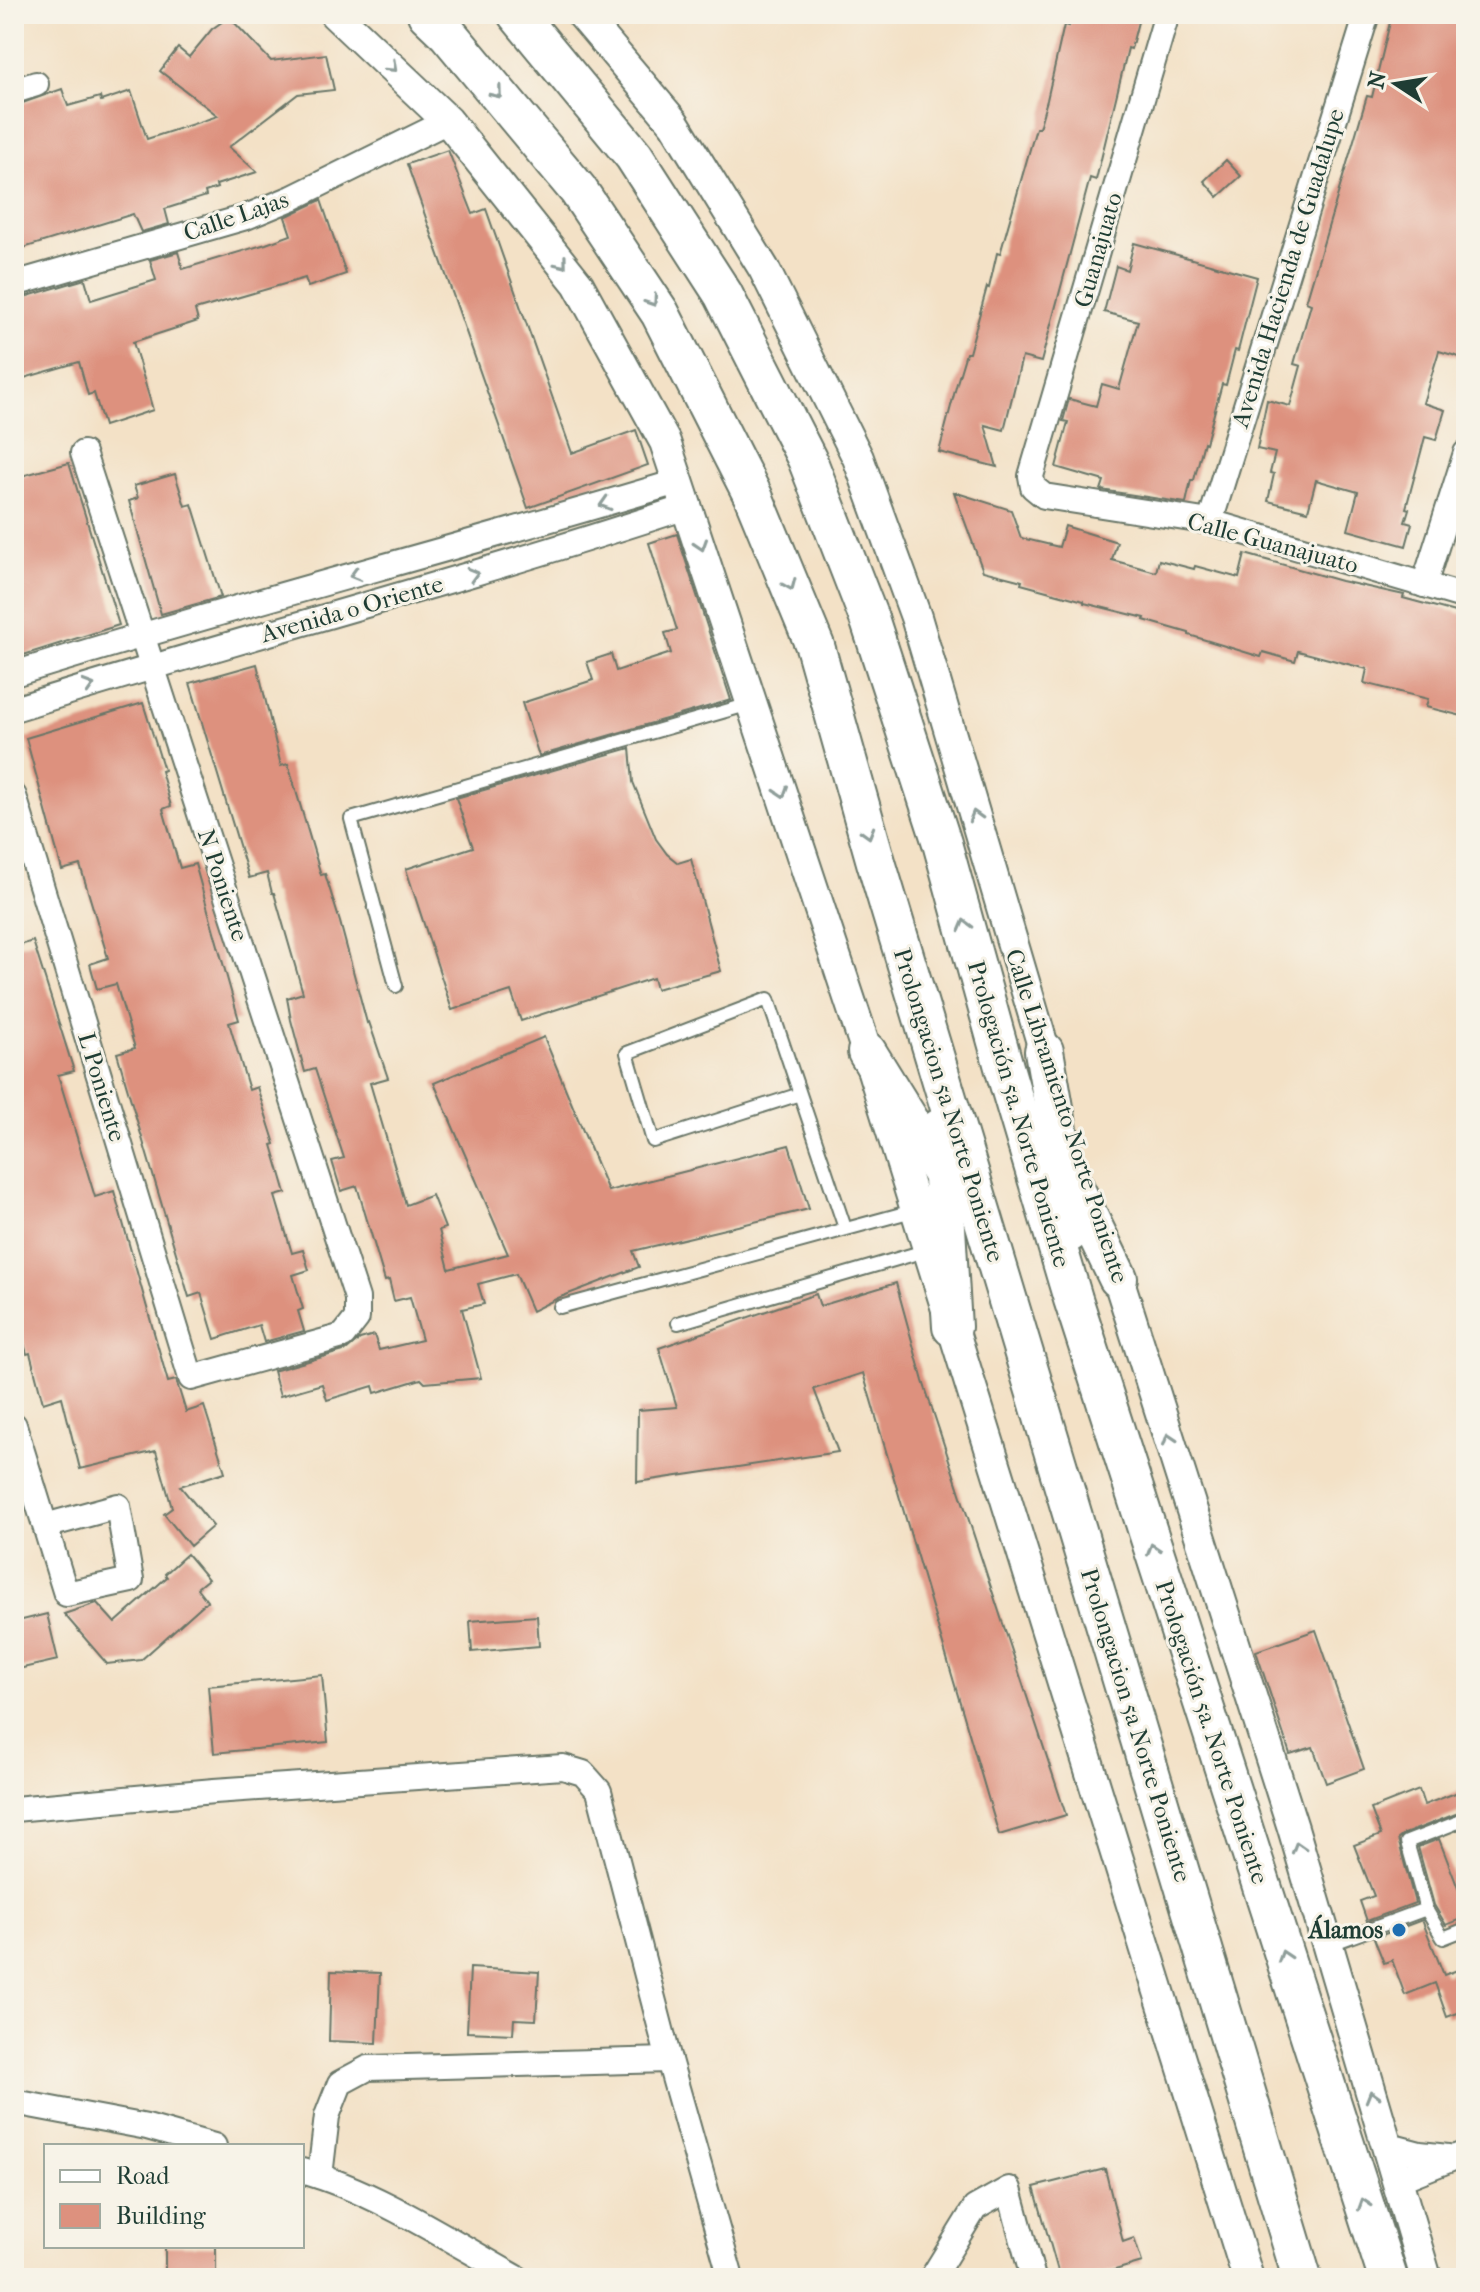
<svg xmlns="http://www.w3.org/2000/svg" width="1480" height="2292" font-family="'IM FELL French Canon',serif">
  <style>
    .building { fill: #dd917e }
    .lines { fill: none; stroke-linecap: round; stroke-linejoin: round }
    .service-casing { stroke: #697667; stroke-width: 16 }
    .minor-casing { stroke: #697667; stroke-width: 28 }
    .tertiary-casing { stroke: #697667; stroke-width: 34 }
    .primary-casing { stroke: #697667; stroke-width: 42 }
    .service { stroke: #fff; stroke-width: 12 }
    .minor { stroke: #fff; stroke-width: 24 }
    .tertiary { stroke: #fff; stroke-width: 30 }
    .primary { stroke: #fff; stroke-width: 38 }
    .oneway { stroke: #8f9e9a }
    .poi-dot { fill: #1f6fb2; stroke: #f7f3e8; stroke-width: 3 }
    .labels { text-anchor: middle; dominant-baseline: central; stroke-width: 6; stroke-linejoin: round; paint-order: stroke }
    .street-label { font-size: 24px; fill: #1f3d34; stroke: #f7f3e8 }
    .poi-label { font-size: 24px; font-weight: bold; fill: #1f3d34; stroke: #f7f3e8; text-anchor: end }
  </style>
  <rect width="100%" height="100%" fill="#f7f3e8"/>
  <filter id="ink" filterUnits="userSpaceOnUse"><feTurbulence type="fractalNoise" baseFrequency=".0125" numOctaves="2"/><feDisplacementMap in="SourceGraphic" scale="16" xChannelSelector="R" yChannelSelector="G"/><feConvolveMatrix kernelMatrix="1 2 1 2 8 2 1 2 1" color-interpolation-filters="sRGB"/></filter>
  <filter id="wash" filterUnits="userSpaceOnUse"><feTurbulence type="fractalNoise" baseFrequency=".006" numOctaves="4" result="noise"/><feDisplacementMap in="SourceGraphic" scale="32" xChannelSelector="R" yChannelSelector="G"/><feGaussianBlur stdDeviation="1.8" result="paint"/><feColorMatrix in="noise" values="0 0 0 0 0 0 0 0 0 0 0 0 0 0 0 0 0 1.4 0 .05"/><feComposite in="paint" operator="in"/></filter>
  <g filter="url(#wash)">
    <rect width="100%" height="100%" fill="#f3e1c6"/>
    <g id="blocks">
      <g class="building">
        <polygon points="1072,14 1140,14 1131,49 1128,48 1096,180 1090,178 1041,362 1022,357 1004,430 985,425 997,467 939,452 957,383 966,353 969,353 987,287 989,288 997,253 1000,254 1036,128 1039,128 1047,100 1064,25 1069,26"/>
        <polygon points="1392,14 1466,14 1466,359 1439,351 1423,403 1445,410 1436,440 1425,437 1406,508 1409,509 1405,522 1412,524 1406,546 1348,530 1358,492 1316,480 1308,511 1268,501 1274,474 1270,473 1275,453 1257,449 1267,400 1290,406 1301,366 1294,364 1311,304 1306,302 1367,96 1372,97"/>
        <polygon points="229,17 271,61 326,54 334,90 298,94 229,147 257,172 216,185 217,188 205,192 206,196 165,209 169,224 141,232 133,214 14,251 14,106 62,89 68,106 100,97 101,101 131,91 147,139 218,116 160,71 178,48 189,57 212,29"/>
        <polygon points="448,150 473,214 486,209 572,453 636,430 648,465 528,508 407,164"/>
        <polygon points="1226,160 1241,176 1218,197 1204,181"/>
        <polygon points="321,200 346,274 308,287 305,278 195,310 198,321 133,342 153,410 104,426 94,393 88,395 79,362 14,381 14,300 85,279 91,300 156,280 150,260 178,252 183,269 266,244 291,235 285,217"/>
        <polygon points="1134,243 1257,277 1238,351 1235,350 1226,385 1222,384 1206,443 1204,442 1194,480 1191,480 1186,503 1101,490 1104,481 1056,467 1068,422 1063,421 1069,399 1096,406 1102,384 1119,389 1138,321 1104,312 1116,266 1127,270"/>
        <polygon points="69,463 119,625 14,658 14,478"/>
        <polygon points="175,474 185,506 192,504 221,597 161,614 129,501 138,498 134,486"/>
        <polygon points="954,492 1011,510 1021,538 1059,547 1065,526 1117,542 1112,560 1156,572 1159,560 1194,569 1195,566 1239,578 1245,554 1341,581 1404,595 1403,598 1466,615 1466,717 1426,707 1428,699 1364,683 1367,669 1298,651 1295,661 1263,652 1261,657 1189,635 1189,633 1144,620 1145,618 1084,603 1084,601 1021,584 1022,581 983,571"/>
        <polygon points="677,534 731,700 539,756 522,703 593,680 587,662 611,654 616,671 671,653 665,633 677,630 649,543"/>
        <polygon points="257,664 281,766 288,764 321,875 325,874 340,922 367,1023 369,1022 388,1078 370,1083 406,1205 432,1195 445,1228 439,1230 449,1269 508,1254 434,1083 544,1037 608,1191 789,1145 809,1209 633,1251 639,1267 558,1298 532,1311 516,1274 478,1284 484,1304 462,1309 481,1378 425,1383 421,1379 375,1393 373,1386 327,1400 322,1384 280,1396 273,1371 347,1350 360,1339 374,1335 379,1350 422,1340 410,1297 394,1301 389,1280 385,1281 357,1186 341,1191 332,1161 344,1158 315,1069 305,1072 291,1020 287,998 303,993 274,893 272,893 267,873 249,878 190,683"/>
        <polygon points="143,703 164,770 161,771 171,806 163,809 180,868 195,864 239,1020 229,1023 249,1090 257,1087 275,1144 272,1145 286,1193 275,1196 292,1253 303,1250 309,1270 293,1275 303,1309 298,1311 304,1331 264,1342 259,1325 215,1339 201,1293 189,1297 117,1053 135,1048 116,984 97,989 90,964 108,958 80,865 62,870 26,738"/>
        <polygon points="630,748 633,782 656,839 667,854 678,863 691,859 721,971 656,989 653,978 521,1021 511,991 452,1010 406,869 473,847 456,798"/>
        <polygon points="33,941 74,1071 58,1075 95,1197 114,1191 168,1382 176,1380 186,1412 204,1406 225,1472 180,1486 213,1526 190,1546 164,1514 172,1508 156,1451 80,1469 62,1397 43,1403 30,1353 27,1354 14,1309 14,947"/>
        <polygon points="896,1283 923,1381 1066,1815 999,1835 863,1373 814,1389 838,1452 637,1482 638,1410 677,1407 659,1348 816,1294 820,1306"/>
        <polygon points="187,1554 208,1579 197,1588 207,1601 141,1660 107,1664 64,1614 97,1603 115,1623 167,1577 165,1574"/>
        <polygon points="47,1614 58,1660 14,1670 14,1622"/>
        <polygon points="537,1616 539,1646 472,1652 470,1621"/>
        <polygon points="1316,1630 1364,1769 1326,1783 1313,1747 1290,1754 1256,1651"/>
        <polygon points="322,1675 328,1742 214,1753 208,1686"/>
        <polygon points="1466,1789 1466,1810 1404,1834 1398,1839 1415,1903 1367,1921 1360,1901 1374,1896 1354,1845 1381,1835 1371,1809 1419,1790 1424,1805"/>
        <polygon points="1439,1839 1466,1909 1466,1917 1446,1925 1434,1905 1418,1847"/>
        <polygon points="1422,1920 1444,1975 1466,1967 1466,2010 1447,2017 1435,1983 1405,1995 1392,1960 1384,1963 1374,1938"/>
        <polygon points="470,1968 539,1972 536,2020 514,2019 513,2034 467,2032"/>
        <polygon points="331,1971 380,1973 377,2043 329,2041"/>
        <polygon points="1105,2169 1123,2242 1134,2238 1142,2262 1088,2278 1060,2278 1034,2187"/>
        <rect x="165" y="2246" width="51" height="32"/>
      </g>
    </g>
  </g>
  <g filter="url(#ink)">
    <use href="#blocks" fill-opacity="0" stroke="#697667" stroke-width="2"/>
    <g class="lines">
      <defs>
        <g id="service">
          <polyline points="396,986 351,819 750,704"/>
          <polyline points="800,1094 653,1141 627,1053 768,999 845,1228"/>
          <polyline points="560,1307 916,1210"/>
          <polyline points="678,1323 928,1250"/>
          <polyline points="1466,1819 1407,1842 1426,1909 1443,1938 1466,1929"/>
          <polyline points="1328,1945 1426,1909"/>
        </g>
        <g id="minor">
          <polyline points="1167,14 1031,476 1033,487 1044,496 1210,522 1466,597"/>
          <polyline points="14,91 36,84"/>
          <polyline points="14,284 246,217 292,198 448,121"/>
          <polyline points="1210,522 1367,14"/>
          <polyline points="1424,585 1466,453"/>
          <path d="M14,674C235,605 459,548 680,481"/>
          <path d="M14,709C238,639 466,580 689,506"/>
          <polyline points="14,796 191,1378 343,1336 357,1318 357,1298 83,453"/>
          <polyline points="14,1425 66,1594 131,1580 118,1506 45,1526"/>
          <polyline points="14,1809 214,1791 563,1767 583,1773 599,1791 669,2060 731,2278"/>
          <polyline points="14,2102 147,2127 214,2146"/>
          <polyline points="1386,2145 1420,2154 1448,2157"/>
          <path d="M302,2171C377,2192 449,2240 517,2278"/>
          <polyline points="320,2176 327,2116 340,2083 368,2068 669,2060"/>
          <polyline points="1398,2180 1466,2153"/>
          <polyline points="932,2278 975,2208 1009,2189 1033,2278"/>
        </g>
        <g id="tertiary">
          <polyline points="335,14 448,121 578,284 665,442 867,1052 1248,2278"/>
          <polyline points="582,14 674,123 764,269 858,458 916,617 1051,1073"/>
          <polyline points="1111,1256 1293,1828 1426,2278"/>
        </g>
        <g id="primary">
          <polyline points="427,14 448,34 578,190 660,313 753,496 815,646 876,862 1302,2278"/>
          <polyline points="517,14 634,156 723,294 807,459 870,621 942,843 1004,1067 1073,1299 1388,2278"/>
          <polyline points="1044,1051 1065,1170 1069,1233"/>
          <polyline points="867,1052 941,1172"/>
          <polyline points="940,1128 952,1327"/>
          <polyline points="1074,1187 1118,1278"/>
        </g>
      </defs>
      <use href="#service" class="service-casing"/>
      <use href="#minor" class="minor-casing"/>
      <use href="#tertiary" class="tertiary-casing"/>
      <use href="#primary" class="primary-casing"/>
      <use href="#service" class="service"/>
      <use href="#minor" class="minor"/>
      <use href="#tertiary" class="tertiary"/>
      <use href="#primary" class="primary"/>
    </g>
    <defs><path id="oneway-chevron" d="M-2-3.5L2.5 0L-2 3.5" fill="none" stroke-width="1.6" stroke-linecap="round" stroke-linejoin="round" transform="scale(2)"/></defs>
    <g class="oneway">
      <use href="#oneway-chevron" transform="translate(392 67) rotate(43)"/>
      <use href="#oneway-chevron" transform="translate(497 93) rotate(50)"/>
      <use href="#oneway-chevron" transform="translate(562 263) rotate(51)"/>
      <use href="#oneway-chevron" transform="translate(652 301) rotate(56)"/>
      <use href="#oneway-chevron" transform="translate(605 504) rotate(163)"/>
      <use href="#oneway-chevron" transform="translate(701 545) rotate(72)"/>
      <use href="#oneway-chevron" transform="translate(473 574) rotate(-16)"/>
      <use href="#oneway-chevron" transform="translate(355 575) rotate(164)"/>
      <use href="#oneway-chevron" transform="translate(790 585) rotate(67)"/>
      <use href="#oneway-chevron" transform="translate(89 686) rotate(-17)"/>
      <use href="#oneway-chevron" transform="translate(782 792) rotate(72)"/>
      <use href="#oneway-chevron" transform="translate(975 816) rotate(-106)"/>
      <use href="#oneway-chevron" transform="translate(868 833) rotate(74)"/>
      <use href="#oneway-chevron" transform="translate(965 925) rotate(-105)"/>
      <use href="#oneway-chevron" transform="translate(1169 1439) rotate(-108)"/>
      <use href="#oneway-chevron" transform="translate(1153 1549) rotate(-108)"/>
      <use href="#oneway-chevron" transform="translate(1298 1847) rotate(-107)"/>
      <use href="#oneway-chevron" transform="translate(1284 1956) rotate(-108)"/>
      <use href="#oneway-chevron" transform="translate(1372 2096) rotate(-106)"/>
      <use href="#oneway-chevron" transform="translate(1364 2204) rotate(-108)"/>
    </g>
  </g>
  <circle class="poi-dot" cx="1399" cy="1930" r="8"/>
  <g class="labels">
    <g class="street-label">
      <text transform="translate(236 216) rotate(-19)">Calle Lajas</text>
      <text transform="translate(1098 250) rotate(-74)">Guanajuato</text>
      <text transform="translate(1288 268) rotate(-73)">Avenida Hacienda de Guadalupe</text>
      <text transform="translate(1273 543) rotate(15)">Calle Guanajuato</text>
      <text transform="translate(352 609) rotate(-16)">Avenida o Oriente</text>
      <text transform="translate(223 885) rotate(72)">N Poniente</text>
      <text transform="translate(102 1087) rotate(73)">L Poniente</text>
      <text transform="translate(949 1105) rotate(73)">Prolongacion 5a Norte Poniente</text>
      <text transform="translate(1019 1114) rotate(74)">Prologación 5a. Norte Poniente</text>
      <text transform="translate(1067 1116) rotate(72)">Calle Libramiento Norte Poniente</text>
      <text transform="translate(1136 1725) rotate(73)">Prolongacion 5a Norte Poniente</text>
      <text transform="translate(1212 1732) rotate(72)">Prologación 5a. Norte Poniente</text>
    </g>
    <g class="poi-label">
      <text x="1383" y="1930">Álamos</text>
    </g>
  </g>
  <rect width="1480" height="2292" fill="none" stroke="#f7f3e8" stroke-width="48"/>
  <rect x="44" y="2144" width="260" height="104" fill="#f7f3e8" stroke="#a1aaa0" stroke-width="2"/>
  <rect x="60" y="2170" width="40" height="12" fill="#ffffff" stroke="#a1aaa0" stroke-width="2"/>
  <text x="116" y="2184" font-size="24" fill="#1f3d34">Road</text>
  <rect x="60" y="2204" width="40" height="24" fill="#dd917e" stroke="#a1aaa0" stroke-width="2"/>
  <text x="116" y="2224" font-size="24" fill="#1f3d34">Building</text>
  <g transform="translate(1396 84) rotate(282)" stroke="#f7f3e8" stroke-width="6" paint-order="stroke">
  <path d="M0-6L14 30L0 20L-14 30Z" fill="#1f3d34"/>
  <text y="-12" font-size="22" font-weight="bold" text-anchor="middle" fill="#1f3d34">N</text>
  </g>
</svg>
